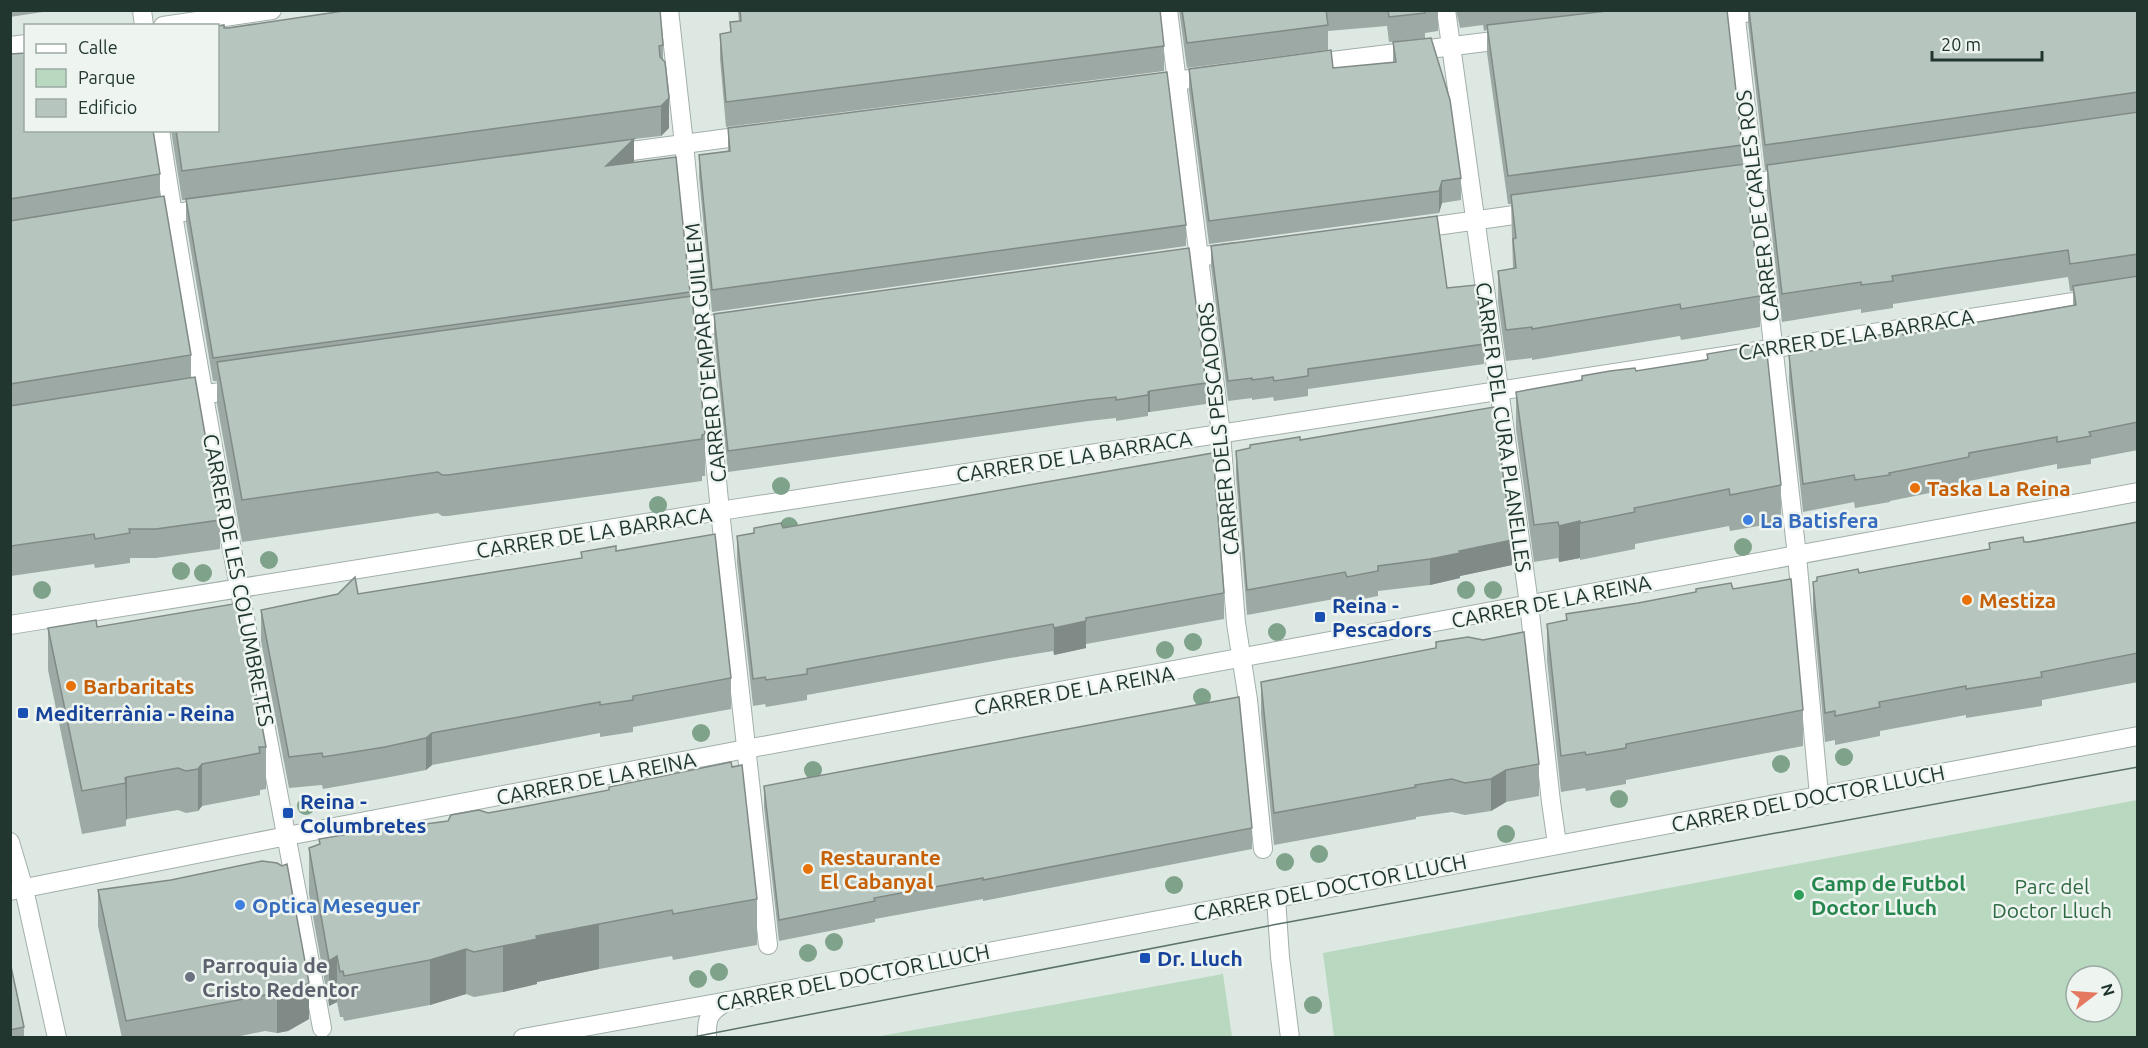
<svg xmlns="http://www.w3.org/2000/svg" width="2148" height="1048" font-family="Ubuntu,sans-serif">
  <style>
    .green { fill: #b8d8bf; fill-rule: evenodd }
    .lines { fill: none; stroke-linecap: round; stroke-linejoin: round }
    .pedestrian-casing { stroke: #a2afa9; stroke-width: 20 }
    .minor-casing { stroke: #a2afa9; stroke-width: 20 }
    .tertiary-casing { stroke: #a2afa9; stroke-width: 20 }
    .pedestrian { stroke: #fff; stroke-width: 18 }
    .minor { stroke: #fff; stroke-width: 18 }
    .tertiary { stroke: #fff; stroke-width: 18 }
    .tram { stroke: #5b726b; stroke-width: 1.5 }
    .tree { fill: #7ea28a }
    .wall { fill: #9da9a4 }
    .shaded-wall { fill: #808a86 }
    .building { fill: #b7c5bf; stroke: #808a86; stroke-width: 1.5 }
    .food-dot { fill: #e8710a; stroke: #eef5f1; stroke-width: 2 }
    .shop-dot { fill: #3f7fe0; stroke: #eef5f1; stroke-width: 2 }
    .transit-dot { fill: #1a4fb4; stroke: #eef5f1; stroke-width: 2 }
    .leisure-dot { fill: #2e9e5b; stroke: #eef5f1; stroke-width: 2 }
    .worship-dot { fill: #6b7280; stroke: #eef5f1; stroke-width: 2 }
    .labels { text-anchor: middle; dominant-baseline: central; stroke-width: 5; stroke-linejoin: round; paint-order: stroke }
    .street-label { font-size: 21px; fill: #21362f; stroke: #eef5f1 }
    .food-label { font-size: 21px; font-weight: bold; fill: #c56008; stroke: #eef5f1; text-anchor: start }
    .shop-label { font-size: 21px; font-weight: bold; fill: #366cbe; stroke: #eef5f1; text-anchor: start }
    .transit-label { font-size: 21px; font-weight: bold; fill: #164399; stroke: #eef5f1; text-anchor: start }
    .leisure-label { font-size: 21px; font-weight: bold; fill: #27864d; stroke: #eef5f1; text-anchor: start }
    .park-label { font-size: 21px; fill: #2f6942; stroke: #eef5f1 }
    .worship-label { font-size: 21px; font-weight: bold; fill: #5b616d; stroke: #eef5f1; text-anchor: start }
  </style>
  <rect width="100%" height="100%" fill="#dee8e3"/>
  <g class="green">
    <path d="M2137,800V1037H1334L1323,953ZM2076,976H2112V1012H2076Z"/>
    <polygon points="1223,974 1232,1037 875,1037"/>
  </g>
  <g class="lines">
    <defs>
      <g id="pedestrian">
        <polyline points="142,10 144,26"/>
        <polyline points="669,10 684,144 720,511 768,945"/>
        <polyline points="1168,10 1221,434 1236,623 1248,700 1263,849"/>
        <polyline points="1735,10 1797,556 1819,795"/>
        <path d="M160,130C205,431 268,729 322,1028"/>
      </g>
      <g id="minor">
        <polyline points="1446,10 1529,604 1551,802 1557,844"/>
        <polyline points="1705,18 1767,10"/>
        <polyline points="163,26 272,10"/>
        <polyline points="10,46 26,44"/>
        <polyline points="1308,64 1510,39"/>
        <polyline points="1145,85 1213,76"/>
        <polyline points="609,154 751,135"/>
        <polyline points="1723,187 1791,177"/>
        <polyline points="143,218 210,208"/>
        <polyline points="1414,229 1536,212"/>
        <polyline points="1167,261 1235,252"/>
        <polyline points="671,330 739,321"/>
        <polyline points="175,399 240,389"/>
        <polyline points="10,625 720,511 2138,292"/>
        <polyline points="1276,898 1280,957 1290,1038"/>
        <path d="M707,1038C706,1016 710,1011 728,1001"/>
      </g>
      <g id="tertiary">
        <polyline points="10,842 24,889 57,1038"/>
        <polyline points="10,891 287,836 746,749 2138,492"/>
        <polyline points="523,1038 728,1001 2138,736"/>
      </g>
    </defs>
    <use href="#pedestrian" class="pedestrian-casing"/>
    <use href="#minor" class="minor-casing"/>
    <use href="#tertiary" class="tertiary-casing"/>
    <use href="#pedestrian" class="pedestrian"/>
    <use href="#minor" class="minor"/>
    <use href="#tertiary" class="tertiary"/>
    <polyline class="tram" points="688,1038 1278,924 2138,767"/>
  </g>
  <g class="tree">
    <circle cx="781" cy="486" r="9"/>
    <circle cx="658" cy="505" r="9"/>
    <circle cx="789" cy="526" r="9"/>
    <circle cx="1743" cy="547" r="9"/>
    <circle cx="269" cy="560" r="9"/>
    <circle cx="181" cy="571" r="9"/>
    <circle cx="203" cy="573" r="9"/>
    <circle cx="42" cy="590" r="9"/>
    <circle cx="1466" cy="590" r="9"/>
    <circle cx="1493" cy="590" r="9"/>
    <circle cx="1277" cy="632" r="9"/>
    <circle cx="1193" cy="642" r="9"/>
    <circle cx="1165" cy="650" r="9"/>
    <circle cx="1202" cy="697" r="9"/>
    <circle cx="701" cy="733" r="9"/>
    <circle cx="1844" cy="757" r="9"/>
    <circle cx="1781" cy="764" r="9"/>
    <circle cx="813" cy="770" r="9"/>
    <circle cx="1619" cy="799" r="9"/>
    <circle cx="306" cy="806" r="9"/>
    <circle cx="1506" cy="834" r="9"/>
    <circle cx="1319" cy="854" r="9"/>
    <circle cx="1285" cy="862" r="9"/>
    <circle cx="1174" cy="885" r="9"/>
    <circle cx="834" cy="942" r="9"/>
    <circle cx="808" cy="953" r="9"/>
    <circle cx="719" cy="972" r="9"/>
    <circle cx="698" cy="979" r="9"/>
    <circle cx="1313" cy="1005" r="9"/>
  </g>
  <g class="wall">
    <polygon points="10,10 56,10 10,17"/>
    <polygon points="738,10 1160,10 1164,46 1164,71 726,127 720,59 720,34 730,33 730,22 739,22"/>
    <polygon points="1179,10 1438,10 1438,31 1425,33 1425,38 1389,42 1387,26 1328,31 1328,50 1187,68"/>
    <polygon points="1456,10 1727,10 1742,145 1742,165 1760,296 1760,327 1681,340 1680,336 1532,360 1532,358 1506,361 1498,302 1498,271 1513,269 1511,204 1508,204 1487,53 1487,30 1484,31 1483,25 1460,28"/>
    <polygon points="1748,10 2138,10 2138,450 2091,459 2091,464 2057,469 2057,464 1969,481 1969,485 1890,501 1890,502 1855,508 1854,502 1803,512 1789,382 1789,355 2073,305 2073,291 2070,291 2068,277 1893,304 1893,308 1861,313 1861,309 1782,322 1767,192 1767,170 1765,170 1748,23"/>
    <polygon points="224,28 663,45 663,60 669,128 661,136 634,139 633,163 690,292 705,434 705,476 702,476 702,481 448,516 442,516 438,513 242,542 217,404 217,381 213,381 186,222 186,200 182,200 171,130 218,130"/>
    <polygon points="1393,42 1461,178 1461,200 1442,203 1439,213 1209,244 1189,91 1189,69 1333,68 1393,62"/>
    <polygon points="10,54 160,174 160,197 191,355 191,378 220,520 220,549 156,558 130,558 130,563 95,568 94,564 11,576"/>
    <polygon points="728,128 1186,225 1186,246 712,312 699,177 699,155 728,151"/>
    <polygon points="1211,246 1447,288 1484,344 1484,364 1308,389 1308,396 1274,401 1273,397 1252,400 1252,398 1228,401 1211,266"/>
    <polygon points="714,314 1206,383 1206,404 1150,412 1148,412 1148,416 1116,421 1116,418 1088,421 728,472 714,335"/>
    <polygon points="1636,371 1781,485 1781,522 1730,531 1729,526 1635,544 1635,549 1580,560 1580,558 1559,562 1558,558 1534,562 1516,429 1516,392 1582,381 1582,376"/>
    <polygon points="1300,440 1512,565 1460,576 1460,578 1430,585 1378,591 1378,596 1347,602 1345,597 1247,615 1236,476 1236,451"/>
    <polygon points="2138,522 2138,682 2042,700 2042,706 1966,718 1966,715 1880,731 1880,736 1835,745 1835,740 1825,742 1813,611 1813,582 1989,549 1989,543 2024,542"/>
    <polygon points="783,528 1224,593 1224,619 1086,644 1086,648 1054,655 1053,651 1010,658 807,695 807,700 766,707 765,704 753,706 737,562 737,536"/>
    <polygon points="616,551 731,678 731,709 633,727 633,732 600,737 600,733 432,765 426,770 385,778 323,789 322,785 289,788 261,641 261,610 581,558 581,552"/>
    <polygon points="1696,589 1733,589 1803,710 1803,746 1626,780 1626,784 1586,791 1585,788 1561,792 1547,660 1547,624 1566,620 1566,614 1638,603 1696,592"/>
    <polygon points="97,627 266,747 266,789 260,790 260,795 202,806 198,811 186,813 178,810 127,819 126,820 126,826 82,834 48,670 48,628"/>
    <polygon points="1436,642 1539,764 1539,796 1506,802 1491,811 1465,815 1452,812 1416,817 1416,819 1274,845 1261,715 1261,682 1436,648"/>
    <polygon points="764,786 1252,828 1252,849 983,901 983,899 875,919 875,922 779,941 764,807"/>
    <polygon points="488,813 757,899 757,945 673,960 672,956 599,969 537,982 537,984 503,992 474,997 466,994 430,1005 344,1021 343,1017 340,1017 337,1002 329,1006 309,894 309,848 319,845 319,839 448,821"/>
    <polygon points="171,880 309,1019 288,1031 277,1033 265,1031 231,1038 122,1038 98,926 98,890"/>
    <polygon points="10,962 24,1027 24,1038 10,1038"/>
  </g>
  <g class="shaded-wall">
    <polygon points="669,98 669,128 661,136 661,106"/>
    <polygon points="634,139 634,162 606,189 606,166"/>
    <polygon points="1442,181 1442,203 1439,213 1439,191"/>
    <polygon points="1150,391 1150,412 1148,412 1148,392"/>
    <polygon points="1580,521 1580,558 1559,562 1559,526"/>
    <polygon points="1512,540 1512,565 1460,576 1460,578 1430,585 1430,559 1459,551"/>
    <polygon points="1086,621 1086,648 1054,655 1054,628"/>
    <polygon points="432,733 432,765 426,770 426,738"/>
    <polygon points="202,764 202,806 198,811 198,769"/>
    <polygon points="1506,770 1506,802 1491,811 1491,779"/>
    <polygon points="127,777 127,819 126,820 125,778"/>
    <polygon points="599,924 599,969 537,982 537,984 503,992 503,946 536,936"/>
    <polygon points="466,949 466,994 430,1005 430,960"/>
    <polygon points="337,956 337,1002 329,1006 329,961"/>
    <polygon points="309,983 309,1019 288,1031 277,1033 277,997"/>
  </g>
  <g class="building">
    <polygon points="350,10 660,10 663,45 659,46 660,57 665,62 669,98 661,106 182,171 176,130 218,130 218,26 224,25 224,28 228,28"/>
    <polygon points="740,10 1160,10 1164,46 726,102 720,34 731,32 730,22 741,21"/>
    <polygon points="1182,10 1326,10 1328,25 1187,43"/>
    <polygon points="1388,10 1424,10 1425,13 1389,17"/>
    <polygon points="1615,10 1727,10 1742,145 1508,176 1487,25"/>
    <polygon points="1749,10 2138,10 2138,92 1765,145"/>
    <polygon points="1431,38 1450,100 1461,178 1442,181 1439,191 1209,221 1189,69 1331,50 1333,68 1396,62 1393,42"/>
    <polygon points="26,53 26,130 153,130 160,174 10,199 10,54"/>
    <polygon points="1167,72 1186,225 712,290 699,155 730,151 728,128"/>
    <polygon points="2138,112 2138,254 2070,264 2068,250 1892,276 1893,281 1861,285 1861,282 1782,294 1767,165"/>
    <polygon points="634,139 606,166 676,157 690,292 213,358 186,199"/>
    <polygon points="1745,164 1760,296 1681,309 1680,304 1532,329 1532,327 1506,330 1498,271 1516,268 1513,239 1516,238 1511,195"/>
    <polygon points="164,196 191,355 10,384 10,221"/>
    <polygon points="1437,216 1447,288 1476,285 1484,344 1308,369 1308,376 1274,381 1273,377 1252,380 1252,378 1228,381 1211,246"/>
    <polygon points="1189,248 1206,383 1150,391 1148,392 1148,395 1116,400 1116,397 1088,400 728,451 714,314"/>
    <polygon points="2138,276 2138,422 2089,432 2091,436 2057,442 2057,437 1969,453 1969,457 1889,473 1890,475 1855,480 1854,475 1803,484 1789,355 1837,346 1837,342 1902,331 1903,335 2076,305 2073,286"/>
    <polygon points="692,296 705,434 702,435 702,439 448,475 442,475 438,472 242,500 217,362"/>
    <polygon points="1766,344 1781,485 1730,495 1729,489 1634,508 1635,512 1580,523 1580,521 1559,526 1558,522 1534,525 1516,392 1582,380 1582,376 1610,371 1635,368 1636,371 1705,360 1708,359 1707,354"/>
    <polygon points="195,377 220,520 156,529 129,529 130,533 95,539 94,534 11,546 10,406"/>
    <polygon points="1494,407 1512,540 1459,551 1460,553 1430,559 1378,566 1378,571 1347,577 1345,572 1247,590 1236,451 1250,448 1250,445 1300,437 1300,440"/>
    <polygon points="1213,453 1224,593 1086,618 1086,621 1054,628 1053,624 1010,632 807,669 807,674 766,680 765,677 753,679 737,536 754,533 754,528 781,523 783,528"/>
    <polygon points="2138,522 2138,653 2041,672 2042,677 1966,689 1966,686 1879,702 1880,707 1835,716 1835,711 1825,713 1813,582 1817,581 1817,577 1858,569 1859,573 1990,549 1989,543 2023,537 2024,542 2029,542"/>
    <polygon points="715,534 731,678 633,696 633,700 600,705 600,702 432,733 426,738 385,747 323,757 322,753 289,757 261,610 338,594 355,577 358,594 582,558 581,552 616,546 616,551"/>
    <polygon points="1791,579 1803,710 1626,744 1626,748 1586,755 1585,752 1561,756 1547,624 1567,620 1566,614 1638,603 1696,592 1696,589 1731,583 1733,589"/>
    <polygon points="239,603 266,747 259,747 260,753 202,764 198,769 186,771 178,768 127,777 125,778 126,783 82,791 48,628 96,620 97,627"/>
    <polygon points="1524,632 1539,764 1506,770 1491,779 1465,783 1452,779 1415,785 1416,787 1274,813 1261,682 1436,648 1436,642 1468,637 1483,640"/>
    <polygon points="1239,697 1252,828 983,880 983,878 874,898 875,901 779,920 764,786"/>
    <polygon points="731,762 732,767 742,765 757,899 673,914 672,910 599,924 536,936 537,939 503,946 474,952 466,949 430,960 344,976 343,971 340,972 337,956 329,961 309,848 320,844 319,839 402,825 403,827 448,821 451,815 479,810 488,813 527,806 609,790 609,787"/>
    <polygon points="262,861 277,863 282,866 287,864 309,983 288,995 277,997 265,995 126,1021 98,890 171,880"/>
    <polygon points="10,962 24,1027 10,1030"/>
  </g>
  <g class="food-dot">
    <circle cx="1915" cy="488" r="6"/>
    <circle cx="1967" cy="600" r="6"/>
    <circle cx="71" cy="686" r="6"/>
    <circle cx="808" cy="869" r="6"/>
  </g>
  <g class="shop-dot">
    <circle cx="1748" cy="520" r="6"/>
    <circle cx="240" cy="905" r="6"/>
  </g>
  <g class="transit-dot">
    <rect x="1314" y="611" width="12" height="12" rx="3"/>
    <rect x="17" y="707" width="12" height="12" rx="3"/>
    <rect x="282" y="807" width="12" height="12" rx="3"/>
    <rect x="1139" y="952" width="12" height="12" rx="3"/>
  </g>
  <circle class="leisure-dot" cx="1799" cy="895" r="6"/>
  <circle class="worship-dot" cx="190" cy="977" r="6"/>
  <g class="labels">
    <g class="street-label">
      <text transform="translate(1757 206) rotate(-97)">CARRER DE CARLES ROS</text>
      <text transform="translate(1856 334) rotate(-9)">CARRER DE LA BARRACA</text>
      <text transform="translate(705 353) rotate(-96)">CARRER D'EMPAR GUILLEM</text>
      <text transform="translate(1504 427) rotate(82)">CARRER DEL CURA PLANELLES</text>
      <text transform="translate(1218 429) rotate(-96)">CARRER DELS PESCADORS</text>
      <text transform="translate(1074 456) rotate(-9)">CARRER DE LA BARRACA</text>
      <text transform="translate(594 532) rotate(-9)">CARRER DE LA BARRACA</text>
      <text transform="translate(239 580) rotate(79)">CARRER DE LES COLUMBRETES</text>
      <text transform="translate(1551 601) rotate(-11)">CARRER DE LA REINA</text>
      <text transform="translate(1074 690) rotate(-10)">CARRER DE LA REINA</text>
      <text transform="translate(596 778) rotate(-11)">CARRER DE LA REINA</text>
      <text transform="translate(1808 798) rotate(-11)">CARRER DEL DOCTOR LLUCH</text>
      <text transform="translate(1330 887) rotate(-11)">CARRER DEL DOCTOR LLUCH</text>
      <text transform="translate(853 977) rotate(-11)">CARRER DEL DOCTOR LLUCH</text>
    </g>
    <g class="food-label">
      <text x="1927" y="488">Taska La Reina</text>
      <text x="1979" y="600">Mestiza</text>
      <text x="83" y="686">Barbaritats</text>
      <text x="820" y="857">Restaurante<tspan x="820" dy="24">El Cabanyal</tspan></text>
    </g>
    <g class="shop-label">
      <text x="1760" y="520">La Batisfera</text>
      <text x="252" y="905">Optica Meseguer</text>
    </g>
    <g class="transit-label">
      <text x="1332" y="605">Reina -<tspan x="1332" dy="24">Pescadors</tspan></text>
      <text x="35" y="713">Mediterrània - Reina</text>
      <text x="300" y="801">Reina -<tspan x="300" dy="24">Columbretes</tspan></text>
      <text x="1157" y="958">Dr. Lluch</text>
    </g>
    <g class="leisure-label">
      <text x="1811" y="883">Camp de Futbol<tspan x="1811" dy="24">Doctor Lluch</tspan></text>
    </g>
    <g class="park-label">
      <text x="2052" y="886">Parc del<tspan x="2052" dy="24">Doctor Lluch</tspan></text>
    </g>
    <g class="worship-label">
      <text x="202" y="965">Parroquia de<tspan x="202" dy="24">Cristo Redentor</tspan></text>
    </g>
  </g>
  <rect width="2148" height="1048" fill="none" stroke="#21362f" stroke-width="24"/>
  <rect x="24" y="24" width="195" height="108" fill="#eef5f1" stroke="#9ca9a3" stroke-width="1.5"/>
  <rect x="36" y="44" width="30" height="9" fill="#ffffff" stroke="#9ca9a3" stroke-width="1.5"/>
  <text x="78" y="54" font-size="18" fill="#21362f">Calle</text>
  <rect x="36" y="69" width="30" height="18" fill="#b8d8bf" stroke="#9ca9a3" stroke-width="1.5"/>
  <text x="78" y="84" font-size="18" fill="#21362f">Parque</text>
  <rect x="36" y="99" width="30" height="18" fill="#b7c5bf" stroke="#9ca9a3" stroke-width="1.5"/>
  <text x="78" y="114" font-size="18" fill="#21362f">Edificio</text>
  <g transform="translate(2094 994) rotate(73)"><circle r="28" fill="#eef5f1" stroke="#9ca9a3" stroke-width="1.5"/>
  <path d="M0-4.5L10 22L0 15L-10 22Z" fill="#e5795f"/>
  <text y="-9" font-size="16" font-weight="bold" text-anchor="middle" fill="#21362f">N</text>
  </g>
  <path d="M1932 51v9h110v-9" fill="none" stroke="#21362f" stroke-width="3"/>
  <text x="1941" y="51" font-size="18" fill="#21362f" stroke="#eef5f1" stroke-width="4.5" paint-order="stroke">20 m</text>
</svg>
